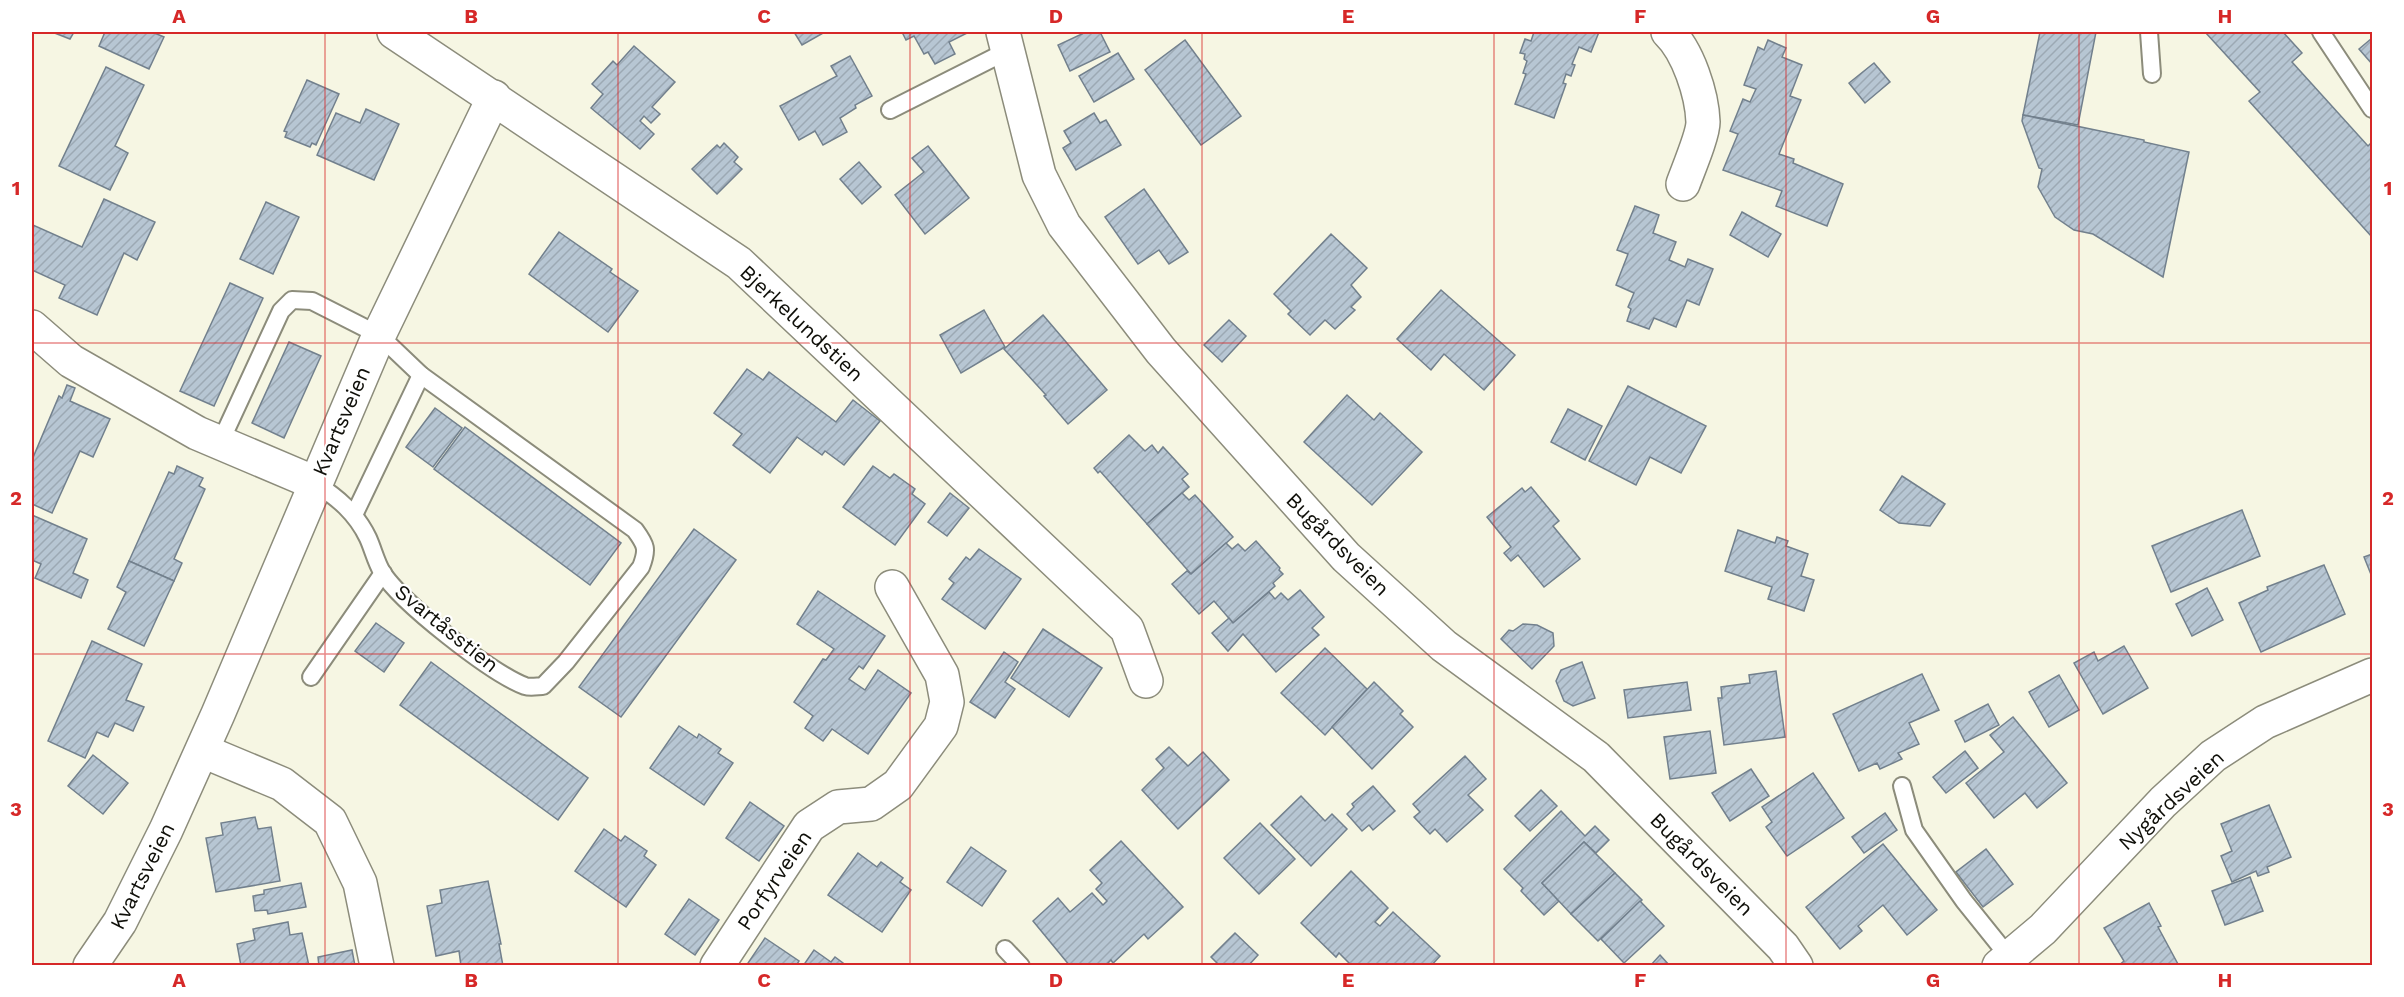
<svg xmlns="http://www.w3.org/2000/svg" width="2404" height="997" font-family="'Work Sans',sans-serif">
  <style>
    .building { fill: url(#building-hatch); stroke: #72808d; stroke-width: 1.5 }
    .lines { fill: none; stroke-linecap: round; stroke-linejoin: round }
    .service-casing { stroke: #8c8c7b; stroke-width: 20 }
    .minor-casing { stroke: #8c8c7b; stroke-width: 36 }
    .service { stroke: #fff; stroke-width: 16 }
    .minor { stroke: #fff; stroke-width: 33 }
    .grid { fill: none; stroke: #d62828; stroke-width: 1.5; stroke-opacity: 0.55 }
    .labels { text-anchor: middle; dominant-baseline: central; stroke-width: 4.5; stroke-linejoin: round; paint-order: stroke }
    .street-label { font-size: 21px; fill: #0f0f09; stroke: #fff }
    .neatline { fill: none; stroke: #d62828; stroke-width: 2 }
    .grid-label { font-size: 20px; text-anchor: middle; font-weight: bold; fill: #d62828 }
  </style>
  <defs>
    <pattern id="building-hatch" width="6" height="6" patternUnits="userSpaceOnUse" patternTransform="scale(1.5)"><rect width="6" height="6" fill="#b7c6d3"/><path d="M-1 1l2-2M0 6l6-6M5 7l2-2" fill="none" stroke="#9ca9b4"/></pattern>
  </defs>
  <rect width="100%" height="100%" fill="#f6f6e3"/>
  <g class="building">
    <polygon points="52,32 74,32 70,39"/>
    <polygon points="105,32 152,32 164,37 149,69 99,46"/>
    <polygon points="794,32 825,32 802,45"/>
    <polygon points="902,32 969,32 949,42 955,54 935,64 928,52 924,54 914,36 906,40"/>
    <polygon points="1086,32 1100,32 1110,52 1070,71 1058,45"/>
    <polygon points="1534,32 1599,32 1591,52 1579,47 1572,64 1575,65 1571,76 1566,74 1563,83 1566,84 1554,118 1515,104 1526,74 1523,73 1527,61 1524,59 1525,54 1520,53 1525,39 1531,41"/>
    <polygon points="2040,32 2096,32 2078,125 2023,115"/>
    <polygon points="2205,32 2283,32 2302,53 2292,62 2368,146 2372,142 2372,237 2249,101 2260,92"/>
    <polygon points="2372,38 2372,64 2359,49"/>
    <polygon points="1185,40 1241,116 1201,145 1145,70"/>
    <polygon points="1768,40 1786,48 1782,57 1802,65 1790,96 1801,100 1779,154 1794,159 1793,163 1843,184 1827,226 1776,206 1782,191 1723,170 1738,134 1730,131 1743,99 1750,102 1756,89 1744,85 1758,47 1764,50"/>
    <polygon points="634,46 675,82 652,107 660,114 651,123 644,116 640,121 654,134 640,149 591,108 603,94 592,84 613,61 617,65"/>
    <polygon points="1118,53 1134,79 1094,102 1079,76"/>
    <polygon points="850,56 872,96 855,105 856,108 840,118 847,132 823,145 815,131 799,140 780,106 837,76 831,66"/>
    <polygon points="1874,63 1890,82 1865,103 1849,83"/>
    <polygon points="106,67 144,85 115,146 128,153 110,190 59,166"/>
    <polygon points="307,80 339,94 316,145 312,143 310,147 285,137 287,132 284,131"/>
    <polygon points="366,109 399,124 374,180 317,155 336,113 360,123"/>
    <polygon points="1094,113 1100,123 1106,120 1121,145 1076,170 1063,148 1071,143 1064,131"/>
    <polygon points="2023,115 2144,140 2144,142 2189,152 2163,277 2093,234 2074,230 2055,217 2038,187 2042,169 2039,168 2022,121"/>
    <polygon points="724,143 738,157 734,162 742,169 717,194 692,169 717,145 720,148"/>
    <polygon points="928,146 969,198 925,234 895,195 924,172 912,158"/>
    <polygon points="859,162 881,187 862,204 840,179"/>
    <polygon points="1144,189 1188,252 1169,264 1159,250 1138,264 1105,217"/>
    <polygon points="104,199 155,222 137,260 124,253 97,315 59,298 65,285 32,270 32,229 33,225 82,247"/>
    <polygon points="266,202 299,217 273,274 240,259"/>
    <polygon points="1635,206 1659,215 1653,233 1676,242 1669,260 1685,267 1688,259 1713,269 1699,305 1687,300 1676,327 1654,318 1649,329 1627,321 1631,309 1628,307 1634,293 1616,285 1628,254 1617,250"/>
    <polygon points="1742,212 1781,234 1768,257 1730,235"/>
    <polygon points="559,232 612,269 610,272 638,291 608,332 529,274"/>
    <polygon points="1331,234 1367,268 1351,285 1361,297 1351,307 1355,310 1335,329 1325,320 1310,335 1288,314 1291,311 1274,294"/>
    <polygon points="230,283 263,298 214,406 180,391"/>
    <polygon points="1441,290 1515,355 1484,390 1444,354 1431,370 1397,339"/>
    <polygon points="984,310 1005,347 961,373 940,335"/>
    <polygon points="1043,315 1107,390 1068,424 1044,396 1046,395 1004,349"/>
    <polygon points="1229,320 1246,336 1222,362 1204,345"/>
    <polygon points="289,342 321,356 284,438 252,423"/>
    <polygon points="747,369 763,380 769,372 836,422 853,400 880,421 844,465 825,451 822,455 797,437 770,473 733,445 742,434 714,413"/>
    <polygon points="67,385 75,388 70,401 110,419 93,457 80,451 52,513 32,504 32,460 59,396 62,398"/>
    <polygon points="1628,386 1706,426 1681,473 1650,457 1636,485 1589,461"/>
    <polygon points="1347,395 1374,420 1380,413 1422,452 1372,505 1304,442"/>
    <polygon points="435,408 462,428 433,467 406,447"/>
    <polygon points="1568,409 1602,426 1585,460 1551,442"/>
    <polygon points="465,427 621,543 590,585 434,469"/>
    <polygon points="1129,435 1145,451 1152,445 1158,453 1163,447 1188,474 1182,479 1189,487 1147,524 1100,471 1098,473 1094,468"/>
    <polygon points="177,466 203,478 199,486 205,489 174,559 182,563 174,581 129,561 169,472 174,474"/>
    <polygon points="873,466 890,478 894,474 915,489 912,494 925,504 895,545 843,507"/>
    <polygon points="1902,476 1945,504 1930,526 1899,523 1880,510"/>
    <polygon points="1531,487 1559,521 1553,526 1580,559 1544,587 1518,555 1511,561 1504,553 1511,547 1487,517 1522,488 1525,492"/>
    <polygon points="950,493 969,508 947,536 928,522"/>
    <polygon points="1182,493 1189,500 1195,495 1233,537 1191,574 1147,524"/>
    <polygon points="2242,510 2260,556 2171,592 2152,546"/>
    <polygon points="32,515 87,539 73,573 88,580 81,598 35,578 41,564 32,560"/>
    <polygon points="694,529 736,560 621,717 579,687"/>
    <polygon points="1738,530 1775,543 1777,537 1788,541 1786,546 1808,554 1801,576 1814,580 1804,611 1768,599 1772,587 1725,571"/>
    <polygon points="1256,541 1280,568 1279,570 1283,574 1273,583 1275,586 1233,623 1214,601 1199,614 1172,584 1187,571 1191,574 1226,543 1232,549 1238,544 1245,551"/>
    <polygon points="979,549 1021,579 985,629 942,599 954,583 949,579 966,557 970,560"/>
    <polygon points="2372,554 2372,577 2364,557"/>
    <polygon points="129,561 174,581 144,646 108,629 126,592 117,587"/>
    <polygon points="2324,565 2345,614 2261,652 2239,603 2268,590 2267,587"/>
    <polygon points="2207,588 2223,620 2192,636 2176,604"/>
    <polygon points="1300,590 1324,617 1312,628 1319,635 1276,672 1243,634 1228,651 1212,633 1229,618 1233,623 1269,592 1275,599 1281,593 1288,600"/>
    <polygon points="818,591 885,636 863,669 859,666 849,679 865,690 878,670 911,693 868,754 832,729 823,741 805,728 813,716 794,702 823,659 826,660 834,649 797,624"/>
    <polygon points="376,623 404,643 384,672 355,651"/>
    <polygon points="1523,624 1537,625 1553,633 1554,646 1532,669 1501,639 1509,630 1513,631"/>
    <polygon points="1043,629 1102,668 1069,717 1011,678"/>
    <polygon points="92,641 142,664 126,700 144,707 133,731 115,723 108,737 97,732 85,758 48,741"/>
    <polygon points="2124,646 2148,688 2103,714 2074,663 2094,652 2098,661"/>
    <polygon points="1325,648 1367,689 1325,735 1281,693"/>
    <polygon points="1004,652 1018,662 1005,682 1015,689 995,718 970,702"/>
    <polygon points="431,662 588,778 558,820 400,705"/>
    <polygon points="1582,662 1595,698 1573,706 1564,701 1556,681 1561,670"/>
    <polygon points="1776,671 1785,737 1724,745 1718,698 1722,698 1721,687 1750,683 1749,675"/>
    <polygon points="1922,674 1939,710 1909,723 1919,744 1898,753 1902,759 1880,769 1877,763 1859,771 1833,714"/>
    <polygon points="2059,675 2079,710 2049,727 2029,692"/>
    <polygon points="1374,682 1403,711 1400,714 1413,727 1372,769 1332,727"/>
    <polygon points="1687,682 1691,710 1628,718 1624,690"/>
    <polygon points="1988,704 1999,725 1965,742 1955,721"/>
    <polygon points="2013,717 2067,783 2037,808 2025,793 1994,818 1966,783 2004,752 1990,735"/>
    <polygon points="679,726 697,738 699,734 721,749 718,753 733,763 704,805 650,768"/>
    <polygon points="1710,731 1716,773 1670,779 1664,737"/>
    <polygon points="1169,747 1188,766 1203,752 1229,780 1178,829 1142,790 1164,768 1156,759"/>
    <polygon points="1965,751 1978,768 1946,793 1933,777"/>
    <polygon points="93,755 128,783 103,814 68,786"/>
    <polygon points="1465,756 1486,779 1468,795 1483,810 1447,842 1435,829 1430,834 1414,817 1420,812 1413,804"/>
    <polygon points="1751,769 1769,796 1730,821 1712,793"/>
    <polygon points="1813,773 1844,818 1787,856 1766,827 1772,822 1762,807"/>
    <polygon points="1373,786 1395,811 1373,830 1369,825 1362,831 1347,814 1354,807 1352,804"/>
    <polygon points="1541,790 1557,806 1530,831 1515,816"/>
    <polygon points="1301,796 1325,821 1332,814 1347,829 1311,866 1271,825"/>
    <polygon points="750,802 784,826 759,861 726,838"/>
    <polygon points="2269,805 2291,857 2267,867 2269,872 2258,876 2256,871 2232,882 2221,856 2232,851 2221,824"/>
    <polygon points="1561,811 1585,836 1595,826 1609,840 1596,853 1584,842 1542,883 1559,901 1544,915 1521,891 1523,888 1504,869"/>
    <polygon points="1885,813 1897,830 1864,853 1852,837"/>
    <polygon points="255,817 258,829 271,827 280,881 216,892 206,838 223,835 221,823"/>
    <polygon points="1260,823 1295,859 1259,894 1224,858"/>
    <polygon points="604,829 621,841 625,836 647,851 644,856 656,865 626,907 575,871"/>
    <polygon points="1121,841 1183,907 1148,939 1144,934 1113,963 1111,960 1105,966 1070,966 1033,921 1058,898 1070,912 1092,893 1103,905 1107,901 1096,889 1102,883 1090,870"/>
    <polygon points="1584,842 1615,873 1571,914 1542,883"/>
    <polygon points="1883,844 1937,910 1907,935 1883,905 1858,926 1862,931 1840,949 1806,907"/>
    <polygon points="971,847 1006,871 982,906 947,882"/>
    <polygon points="1986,849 2013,884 1983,907 1956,872"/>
    <polygon points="858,853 877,867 881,862 903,878 900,882 911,890 882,932 828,895"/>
    <polygon points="1351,871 1388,908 1375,922 1380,926 1393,912 1440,956 1431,966 1352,966 1339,953 1336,957 1301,923"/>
    <polygon points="1615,873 1642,900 1598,941 1571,914"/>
    <polygon points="2250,877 2263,911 2225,925 2212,891"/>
    <polygon points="488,881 501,944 499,944 503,966 461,966 459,951 436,956 427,906 442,903 440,890"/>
    <polygon points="301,883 306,907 268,914 267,910 255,911 253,896 264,894 264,890"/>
    <polygon points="689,899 719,920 695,955 665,934"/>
    <polygon points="1640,901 1664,926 1624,963 1601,939"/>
    <polygon points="2149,903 2161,926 2158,927 2179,966 2118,966 2124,961 2104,928"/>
    <polygon points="288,922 290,935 302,933 309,966 241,966 237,944 255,940 253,929"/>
    <polygon points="1235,933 1258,955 1248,966 1220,966 1211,957"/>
    <polygon points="765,938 799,961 796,966 746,966"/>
    <polygon points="352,950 355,966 319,966 318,957"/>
    <polygon points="814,950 831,962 835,957 847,966 803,966"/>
    <polygon points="1660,955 1670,966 1650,966"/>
  </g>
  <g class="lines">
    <defs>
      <g id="service">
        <polyline points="2149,32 2152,74"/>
        <polyline points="2321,32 2372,109"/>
        <polyline points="890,110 1007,51"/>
        <path d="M220,443L281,311L292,300L312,301L379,335L421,375L635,530C646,545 648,549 641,567L566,662L543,686C538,686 531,688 525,686C492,674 400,602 382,572C376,562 373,549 368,538C356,513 338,498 315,483"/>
        <polyline points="354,515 421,375"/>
        <polyline points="311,677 383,573"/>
        <polyline points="1902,786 1914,830 1964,901 2009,957"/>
        <polyline points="1005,949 1021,966"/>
      </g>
      <g id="minor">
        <polyline points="394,32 739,263 1127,629 1146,681"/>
        <polyline points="1003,32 1039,175 1064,225 1161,351 1346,557 1444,646 1596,757 1783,947 1796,966"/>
        <path d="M1668,32C1688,51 1702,94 1703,122C1703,135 1688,170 1683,184"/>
        <polyline points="32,327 71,361 197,433 315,483"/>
        <polyline points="203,751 282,784 330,821 360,883 377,966"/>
        <polyline points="90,966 120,922 166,830 218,714 379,335 494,97"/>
        <polyline points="717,966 809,826 838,807 871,804 898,785 941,726 947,702 942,675 892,587"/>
        <polyline points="1999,966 2043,929 2163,802 2213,756 2265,722 2372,675"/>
      </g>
    </defs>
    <use href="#service" class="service-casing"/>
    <use href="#minor" class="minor-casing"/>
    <use href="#service" class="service"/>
    <use href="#minor" class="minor"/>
  </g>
  <path class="grid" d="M325,32V966M618,32V966M910,32V966M1202,32V966M1494,32V966M1786,32V966M2079,32V966M32,343H2372M32,654H2372"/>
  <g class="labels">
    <g class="street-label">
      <text transform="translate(802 323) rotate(43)">Bjerkelundstien</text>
      <text transform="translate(341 421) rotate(-67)">Kvartsveien</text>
      <text transform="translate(1338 544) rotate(45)">Bugårdsveien</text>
      <text transform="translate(447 628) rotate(39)">Svartåsstien</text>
      <text transform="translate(2171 800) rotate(-43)">Nygårdsveien</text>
      <text transform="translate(1702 864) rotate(45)">Bugårdsveien</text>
      <text transform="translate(142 876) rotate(-63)">Kvartsveien</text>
      <text transform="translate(774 880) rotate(-56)">Porfyrveien</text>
    </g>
  </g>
  <rect width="2404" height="997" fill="none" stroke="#ffffff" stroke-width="66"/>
  <rect x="33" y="33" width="2338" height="931" class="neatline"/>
  <g class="grid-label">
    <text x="179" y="23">A</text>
    <text x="471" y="23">B</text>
    <text x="764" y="23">C</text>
    <text x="1056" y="23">D</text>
    <text x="1348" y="23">E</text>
    <text x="1640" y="23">F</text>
    <text x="1933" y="23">G</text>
    <text x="2225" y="23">H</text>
    <text x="16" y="195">1</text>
    <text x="2388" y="195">1</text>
    <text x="16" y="505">2</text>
    <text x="2388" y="505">2</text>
    <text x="16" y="816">3</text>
    <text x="2388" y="816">3</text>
    <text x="179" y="987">A</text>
    <text x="471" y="987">B</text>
    <text x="764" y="987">C</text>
    <text x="1056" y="987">D</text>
    <text x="1348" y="987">E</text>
    <text x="1640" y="987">F</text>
    <text x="1933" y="987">G</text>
    <text x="2225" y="987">H</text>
  </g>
</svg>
